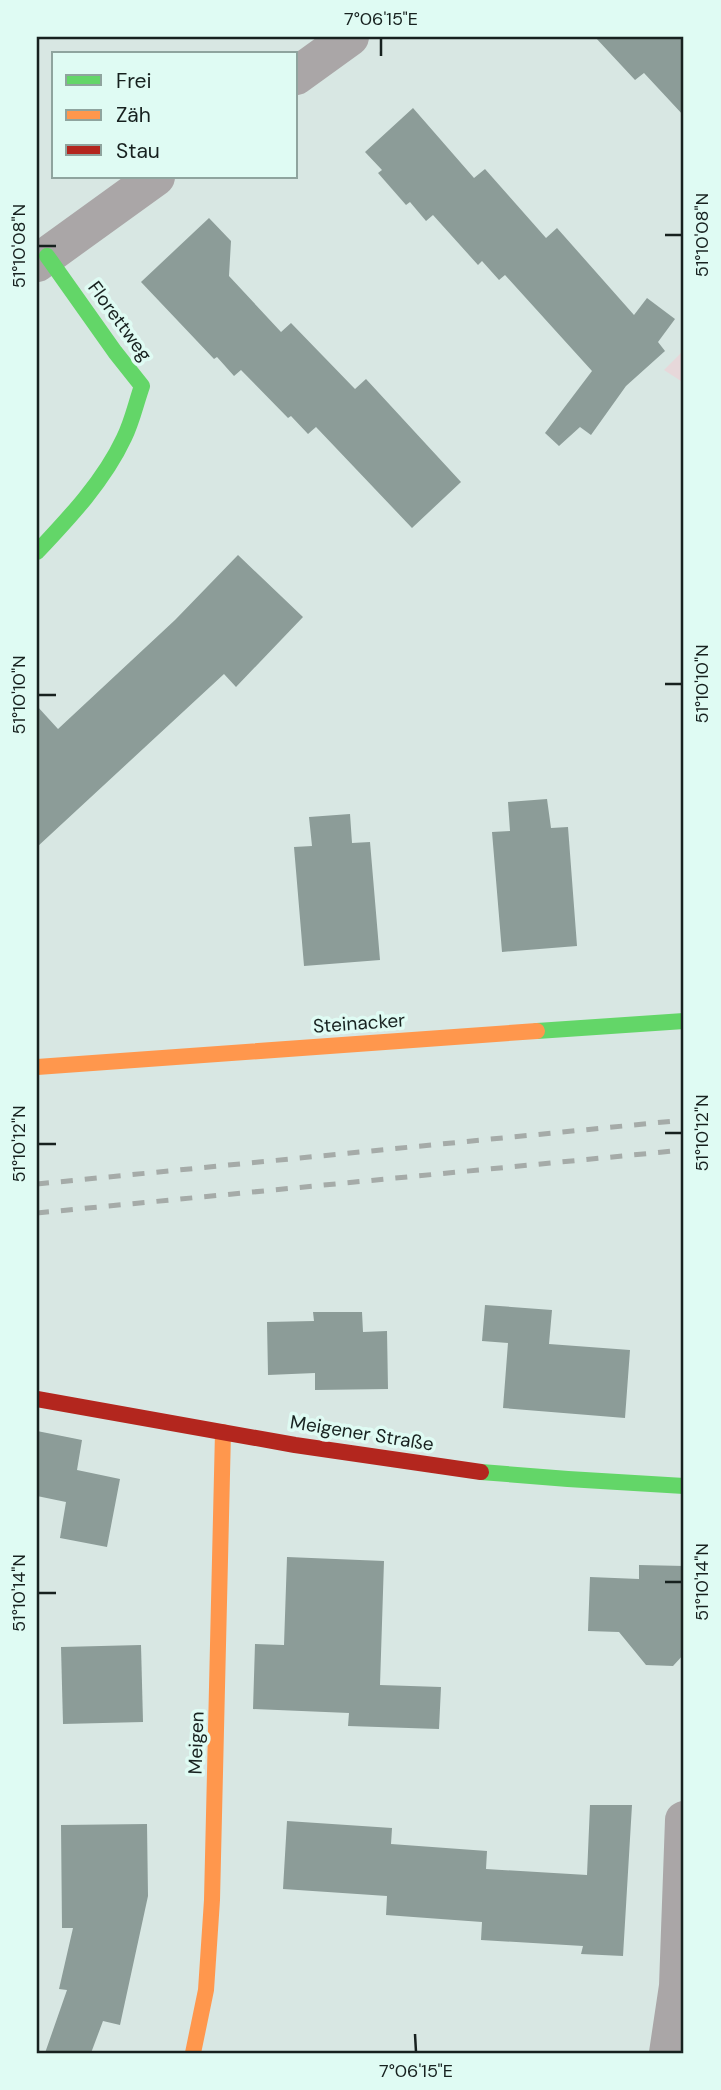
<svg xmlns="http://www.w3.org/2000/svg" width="721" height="2090" font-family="'DM Sans',sans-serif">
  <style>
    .green { fill: #e7d8da }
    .building { fill: #8c9c98 }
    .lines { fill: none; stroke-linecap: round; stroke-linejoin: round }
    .street { stroke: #aaa6a7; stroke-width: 38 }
    .fast { stroke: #63d668; stroke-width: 16 }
    .slow { stroke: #ff974d; stroke-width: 16 }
    .jam { stroke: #b3261e; stroke-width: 16 }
    .rail { stroke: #a5aba8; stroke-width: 5; stroke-dasharray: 12 12; stroke-linecap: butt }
    .ticks { fill: none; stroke: #17211f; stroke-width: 2.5 }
    .labels { text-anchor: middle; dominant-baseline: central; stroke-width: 7; stroke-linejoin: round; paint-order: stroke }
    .street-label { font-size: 19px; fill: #17211f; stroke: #dffbf3 }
    .neatline { fill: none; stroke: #17211f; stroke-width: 2.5 }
    .ticks-label { font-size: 18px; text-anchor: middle; fill: #17211f }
  </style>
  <rect width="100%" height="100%" fill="#d8e7e3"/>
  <polygon class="green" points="684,350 684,383 664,370"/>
  <g class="building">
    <polygon points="595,37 684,37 684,116 644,73 635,80"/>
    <polygon points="413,108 474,178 485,169 546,238 557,228 634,315 647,298 675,319 658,342 665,351 626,386 591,435 580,427 559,446 545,433 592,371 505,275 499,280 482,261 478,265 433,215 426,221 410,202 406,205 378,173 382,170 365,152"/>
    <polygon points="209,218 231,241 229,276 281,332 291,323 355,389 366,379 461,482 412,528 316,427 308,434 291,416 288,418 241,370 234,376 217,357 214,359 141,282"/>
    <polygon points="238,555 303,617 236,687 224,674 37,847 37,706 58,729 175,620"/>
    <polygon points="547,799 551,828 568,827 577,946 502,952 492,832 510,831 508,802"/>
    <polygon points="350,814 352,843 370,842 380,960 304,966 294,847 312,846 309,817"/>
    <polygon points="485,1305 552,1310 549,1344 630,1350 625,1418 503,1408 508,1343 482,1341"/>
    <polygon points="313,1312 362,1312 363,1332 387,1331 388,1389 315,1390 315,1373 268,1375 267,1322 314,1321"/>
    <polygon points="37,1431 82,1440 77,1470 120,1479 107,1547 60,1538 66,1502 37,1496"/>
    <polygon points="287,1557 384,1561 380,1685 441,1687 439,1729 348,1726 349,1713 253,1709 255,1644 284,1645"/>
    <polygon points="639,1565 684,1566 684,1654 673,1666 646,1665 619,1632 588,1631 590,1577 639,1579"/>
    <polygon points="141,1645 143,1722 63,1724 61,1647"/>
    <polygon points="590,1805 632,1805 623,1956 581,1954 583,1946 481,1940 482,1922 386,1915 387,1896 283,1889 287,1821 392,1828 391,1844 487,1851 486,1869 587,1875"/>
    <polygon points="147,1824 148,1896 120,2025 103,2021 91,2053 45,2053 67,1990 59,1989 73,1928 62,1928 61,1825"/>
  </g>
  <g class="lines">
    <g class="street">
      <polyline points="296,76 350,37"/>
      <polyline points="37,263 156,177"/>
      <polyline points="668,2053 678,1986 684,1820"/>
    </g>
    <g class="fast">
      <path d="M37,552C69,518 104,481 124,438C132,422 136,403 142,386L115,352L47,256"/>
      <polyline points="537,1031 684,1021"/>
      <polyline points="481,1472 568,1479 684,1486"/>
    </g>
    <g class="slow">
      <polyline points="37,1067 537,1031"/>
      <polyline points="193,2053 206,1990 212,1900 223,1432"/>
    </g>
    <polyline class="jam" points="37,1399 295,1445 481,1472"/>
    <g class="rail">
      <polyline points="37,1184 684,1120"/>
      <polyline points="37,1213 684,1150"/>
    </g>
  </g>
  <path class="ticks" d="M381,38V56M665,235H682M38,246H56M665,684H682M38,695H56M665,1133H682M38,1144H56M665,1582H682M38,1593H56M415,2034L416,2052"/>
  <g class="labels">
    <g class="street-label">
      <text transform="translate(120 321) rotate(54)">Florettweg</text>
      <text transform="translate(359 1023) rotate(-4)">Steinacker</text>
      <text transform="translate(362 1433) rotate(9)">Meigener Straße</text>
      <text transform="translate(196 1743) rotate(-88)">Meigen</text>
    </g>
  </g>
  <rect width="721" height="2090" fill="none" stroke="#dffbf3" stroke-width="77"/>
  <rect x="52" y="52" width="245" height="126" fill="#dffbf3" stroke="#8fa49e" stroke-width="2"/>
  <rect x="66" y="75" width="35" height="10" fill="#63d668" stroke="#8fa49e" stroke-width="2"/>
  <text x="116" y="88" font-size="21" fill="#17211f">Frei</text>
  <rect x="66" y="110" width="35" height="10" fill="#ff974d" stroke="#8fa49e" stroke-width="2"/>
  <text x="116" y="122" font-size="21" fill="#17211f">Zäh</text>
  <rect x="66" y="145" width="35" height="10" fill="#b3261e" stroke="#8fa49e" stroke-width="2"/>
  <text x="116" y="158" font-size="21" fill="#17211f">Stau</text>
  <rect x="38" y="38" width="644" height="2014" class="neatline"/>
  <g class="ticks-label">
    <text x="381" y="25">7°06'15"E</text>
    <text transform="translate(702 235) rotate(-90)" y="6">51°10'08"N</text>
    <text transform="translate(19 246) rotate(-90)" y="6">51°10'08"N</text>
    <text transform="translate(702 684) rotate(-90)" y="6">51°10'10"N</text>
    <text transform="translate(19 695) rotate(-90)" y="6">51°10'10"N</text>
    <text transform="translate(702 1133) rotate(-90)" y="6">51°10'12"N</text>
    <text transform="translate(19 1144) rotate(-90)" y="6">51°10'12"N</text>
    <text transform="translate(702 1582) rotate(-90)" y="6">51°10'14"N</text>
    <text transform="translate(19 1593) rotate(-90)" y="6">51°10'14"N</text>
    <text x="416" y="2077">7°06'15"E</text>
  </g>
</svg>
